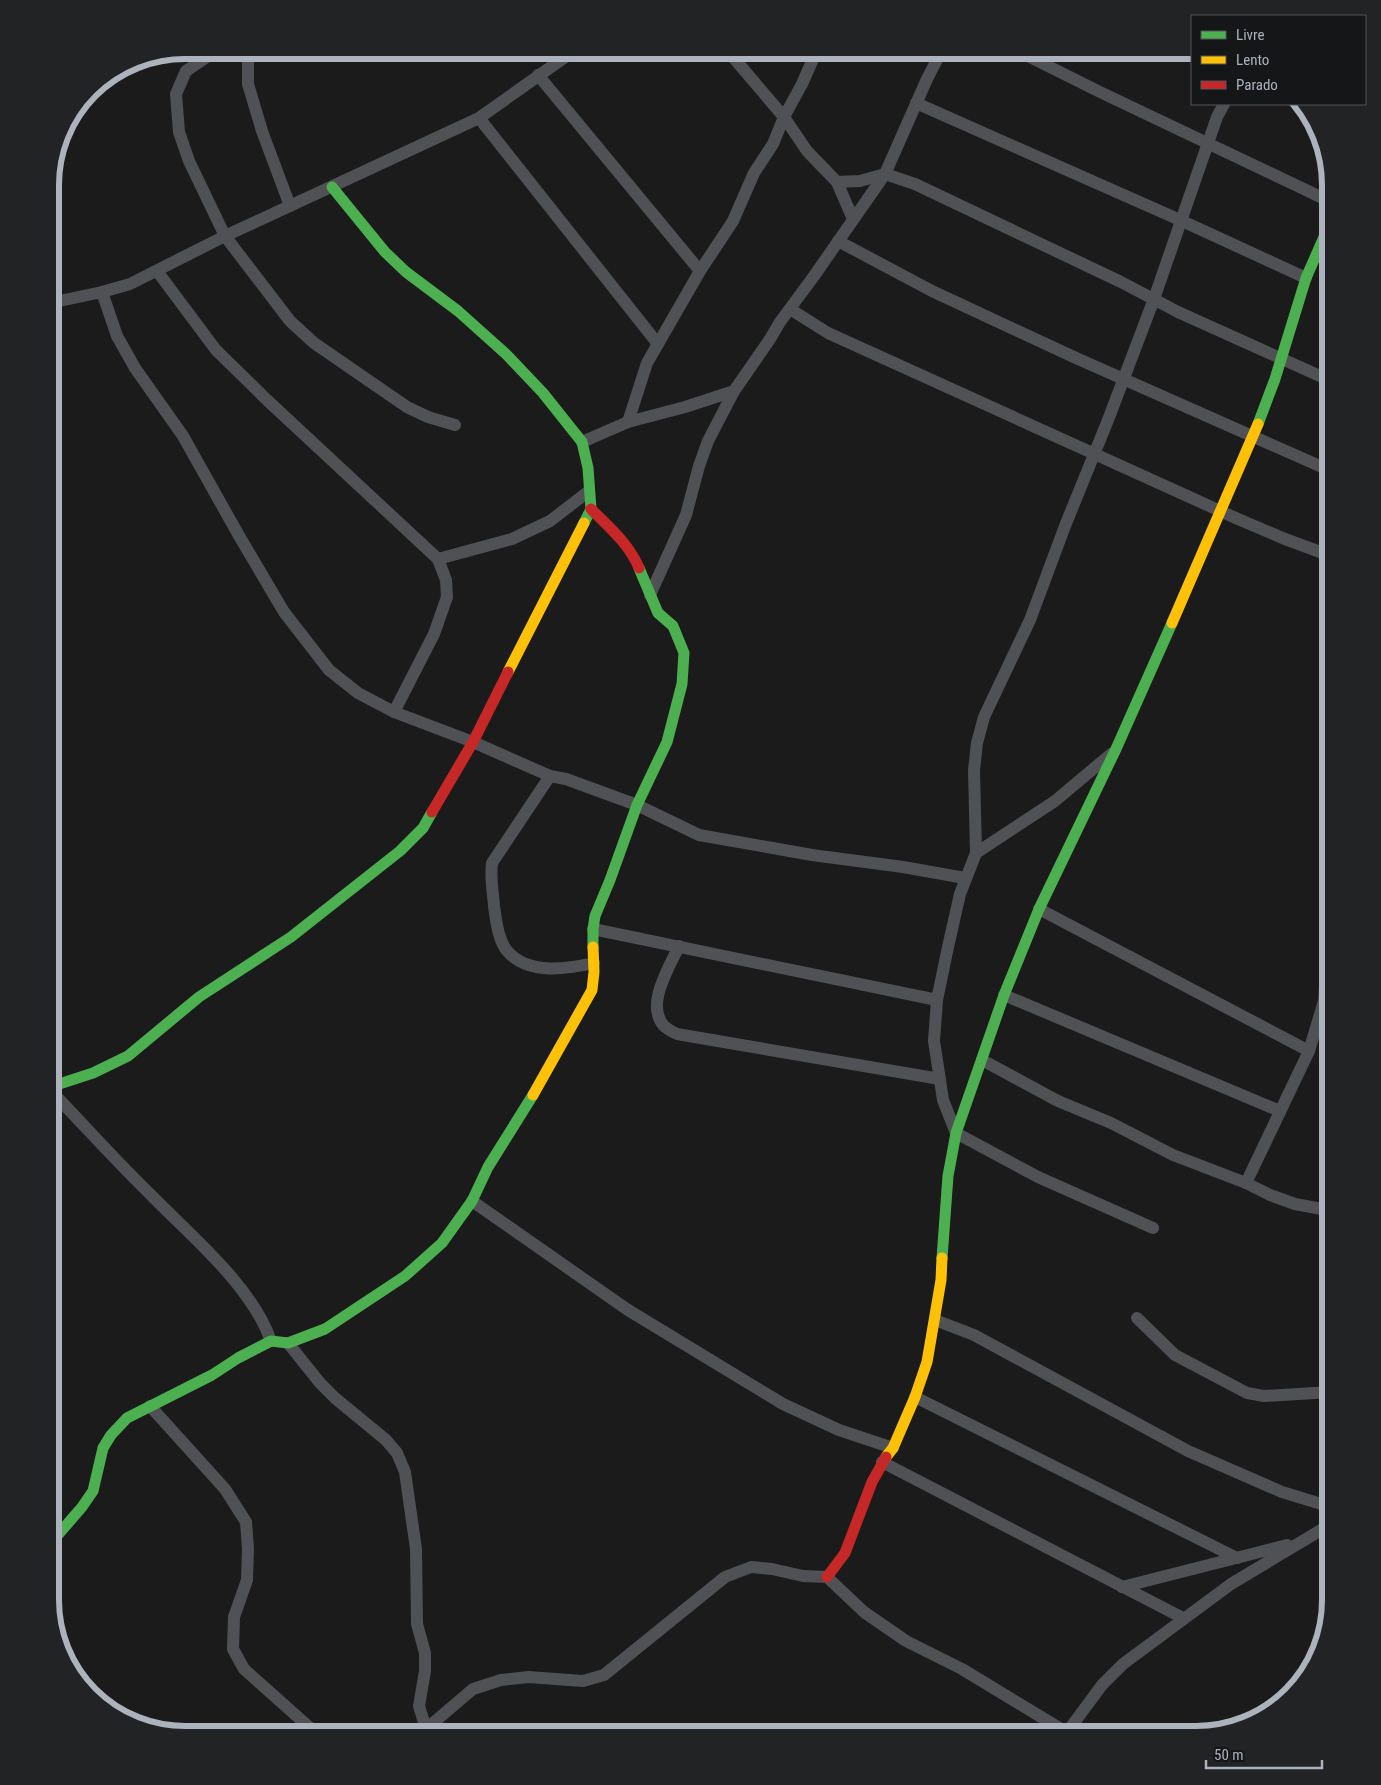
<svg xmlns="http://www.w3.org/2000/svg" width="1381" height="1785" font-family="'Roboto Condensed',sans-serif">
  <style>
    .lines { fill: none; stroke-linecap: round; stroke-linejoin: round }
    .street { stroke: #4f5155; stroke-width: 12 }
    .fast { stroke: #4caf50; stroke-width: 11 }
    .slow { stroke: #ffc107; stroke-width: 11 }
    .jam { stroke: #c62828; stroke-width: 11 }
    .rim { fill: none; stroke: #adb3bd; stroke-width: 6 }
  </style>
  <rect width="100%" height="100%" fill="#1b1b1c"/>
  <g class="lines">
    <g class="street">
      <polyline points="217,50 186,71 176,94 179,132 189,161 225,236 290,321 314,343 407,407 428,417 455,425"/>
      <polyline points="245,50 248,59 248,84 262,131 290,206"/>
      <polyline points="727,50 784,117 807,151 837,182 860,181 885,174 915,184 1121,282 1178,312 1331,381"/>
      <polyline points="1016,50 1100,92 1331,202"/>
      <polyline points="538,75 700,271"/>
      <polyline points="916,103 1180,220 1306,278"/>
      <polyline points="479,118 658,344"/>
      <polyline points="837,182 853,219"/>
      <polyline points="838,241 932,291 1076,358 1331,471"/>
      <polyline points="157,271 216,350 267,400 438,559 512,539 550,521 589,491"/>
      <polyline points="102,292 117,336 135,368 183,436 238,534 284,612 329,670 358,693 394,712 473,742 550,776 566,779 637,805 699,835 812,855 903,867 965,878"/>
      <polyline points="50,303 102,292 130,284 225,236 479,118 575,50"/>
      <polyline points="790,309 828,333 1238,519 1285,539 1331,556"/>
      <polyline points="628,422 647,363 700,271 733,221 754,173 773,144 784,117 802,84 817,50"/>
      <polyline points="582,442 628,422 685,407 734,391 770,339 780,322 814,276 885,174 927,79 942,50"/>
      <polyline points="650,595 686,515 699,466 708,441 734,391"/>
      <polyline points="394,712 434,634 447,597 446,580 438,559"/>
      <path d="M550,776L492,863C490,878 493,892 494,906C496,920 498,942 509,953C530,975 567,969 594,963"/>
      <polyline points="976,853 1055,801 1111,754"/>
      <polyline points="1039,909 1309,1051"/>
      <polyline points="593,929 937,1000"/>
      <path d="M679,946C669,968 645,1005 664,1026C667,1029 673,1032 677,1034L940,1079"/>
      <polyline points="1004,995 1280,1111"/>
      <polyline points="982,1060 1058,1101 1111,1123 1173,1155 1246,1183 1270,1195 1295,1204 1322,1209 1331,1208"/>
      <path d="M50,1090C84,1125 116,1161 151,1195C191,1236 252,1286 271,1341"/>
      <polyline points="1246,1183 1309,1051 1324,1001 1327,958 1331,950"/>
      <polyline points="472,1201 628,1310 783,1404 839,1430 893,1448"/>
      <polyline points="1153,1228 1038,1177 956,1133 943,1100 934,1041 937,1000 948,947 960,894 976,853 974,770 977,743 984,717 1030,620 1065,526 1108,420 1154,299 1217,117 1224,104"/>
      <polyline points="1137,1318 1175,1355 1247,1393 1264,1396 1331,1392"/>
      <polyline points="935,1320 974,1335 1188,1451 1282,1492 1331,1507"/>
      <polyline points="288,1343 320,1383 335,1398 386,1440 397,1453 405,1472 416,1549 417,1624 425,1653 425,1671 419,1706 426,1729"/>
      <polyline points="915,1397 1237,1558"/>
      <polyline points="150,1406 225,1489 246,1522 248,1549 247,1580 234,1617 233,1649 244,1669 318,1735"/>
      <polyline points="882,1462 1183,1618"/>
      <polyline points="1122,1587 1287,1545"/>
      <polyline points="415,1735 426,1729 473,1689 501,1680 528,1677 583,1681 604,1675 725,1577 751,1567 772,1569 803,1576 827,1577 864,1612 906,1641 962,1669 1066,1732"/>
      <polyline points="1065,1735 1102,1685 1123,1664 1231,1584 1331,1524"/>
    </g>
    <g class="fast">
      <polyline points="332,187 385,252 406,272 458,311 507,355 543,393 582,442 588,468 591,509 584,523"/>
      <polyline points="1258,424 1275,379 1306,278 1331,221"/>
      <polyline points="593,947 593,929 595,916 610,880 637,805 667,742 682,684 684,653 673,626 658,613 639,568"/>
      <polyline points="50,1087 93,1073 128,1056 199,997 291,937 400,851 423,828 432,812"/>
      <polyline points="942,1258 948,1176 956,1133 1004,995 1039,909 1116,749 1172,623"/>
      <polyline points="50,1544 82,1507 93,1491 103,1448 111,1435 127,1418 212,1375 238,1358 271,1341 288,1343 325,1329 405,1276 442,1243 472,1201 488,1167 533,1095"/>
    </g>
    <g class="slow">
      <polyline points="1172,623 1258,424"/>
      <polyline points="508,672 584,523"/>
      <polyline points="533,1095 592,990 594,972 593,947"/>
      <polyline points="886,1457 893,1448 915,1397 927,1362 941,1280 942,1258"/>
    </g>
    <g class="jam">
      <path d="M591,509C609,527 629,544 639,568"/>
      <polyline points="432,812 473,742 508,672"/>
      <polyline points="827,1577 845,1553 872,1482 886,1457"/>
    </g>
  </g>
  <path d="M0 0H1381V1785H0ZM185 59H1196A126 126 0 0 1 1322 185V1600A126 126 0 0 1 1196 1726H185A126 126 0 0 1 59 1600V185A126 126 0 0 1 185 59Z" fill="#212325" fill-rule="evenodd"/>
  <path class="rim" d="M185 59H1196A126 126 0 0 1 1322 185V1600A126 126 0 0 1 1196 1726H185A126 126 0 0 1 59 1600V185A126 126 0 0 1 185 59Z"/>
  <rect x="1191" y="15" width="175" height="90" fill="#151618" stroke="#52555a"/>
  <rect x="1201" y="31" width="25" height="8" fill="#4caf50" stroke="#52555a"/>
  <text x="1236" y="40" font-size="15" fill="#adb3bd">Livre</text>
  <rect x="1201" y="56" width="25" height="8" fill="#ffc107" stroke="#52555a"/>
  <text x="1236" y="65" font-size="15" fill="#adb3bd">Lento</text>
  <rect x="1201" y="81" width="25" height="8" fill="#c62828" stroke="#52555a"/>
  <text x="1236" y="90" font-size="15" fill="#adb3bd">Parado</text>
  <path d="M1206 1760v8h116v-8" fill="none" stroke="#adb3bd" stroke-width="2.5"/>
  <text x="1214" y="1760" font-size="15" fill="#adb3bd" stroke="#151618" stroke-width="4" paint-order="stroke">50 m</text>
</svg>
